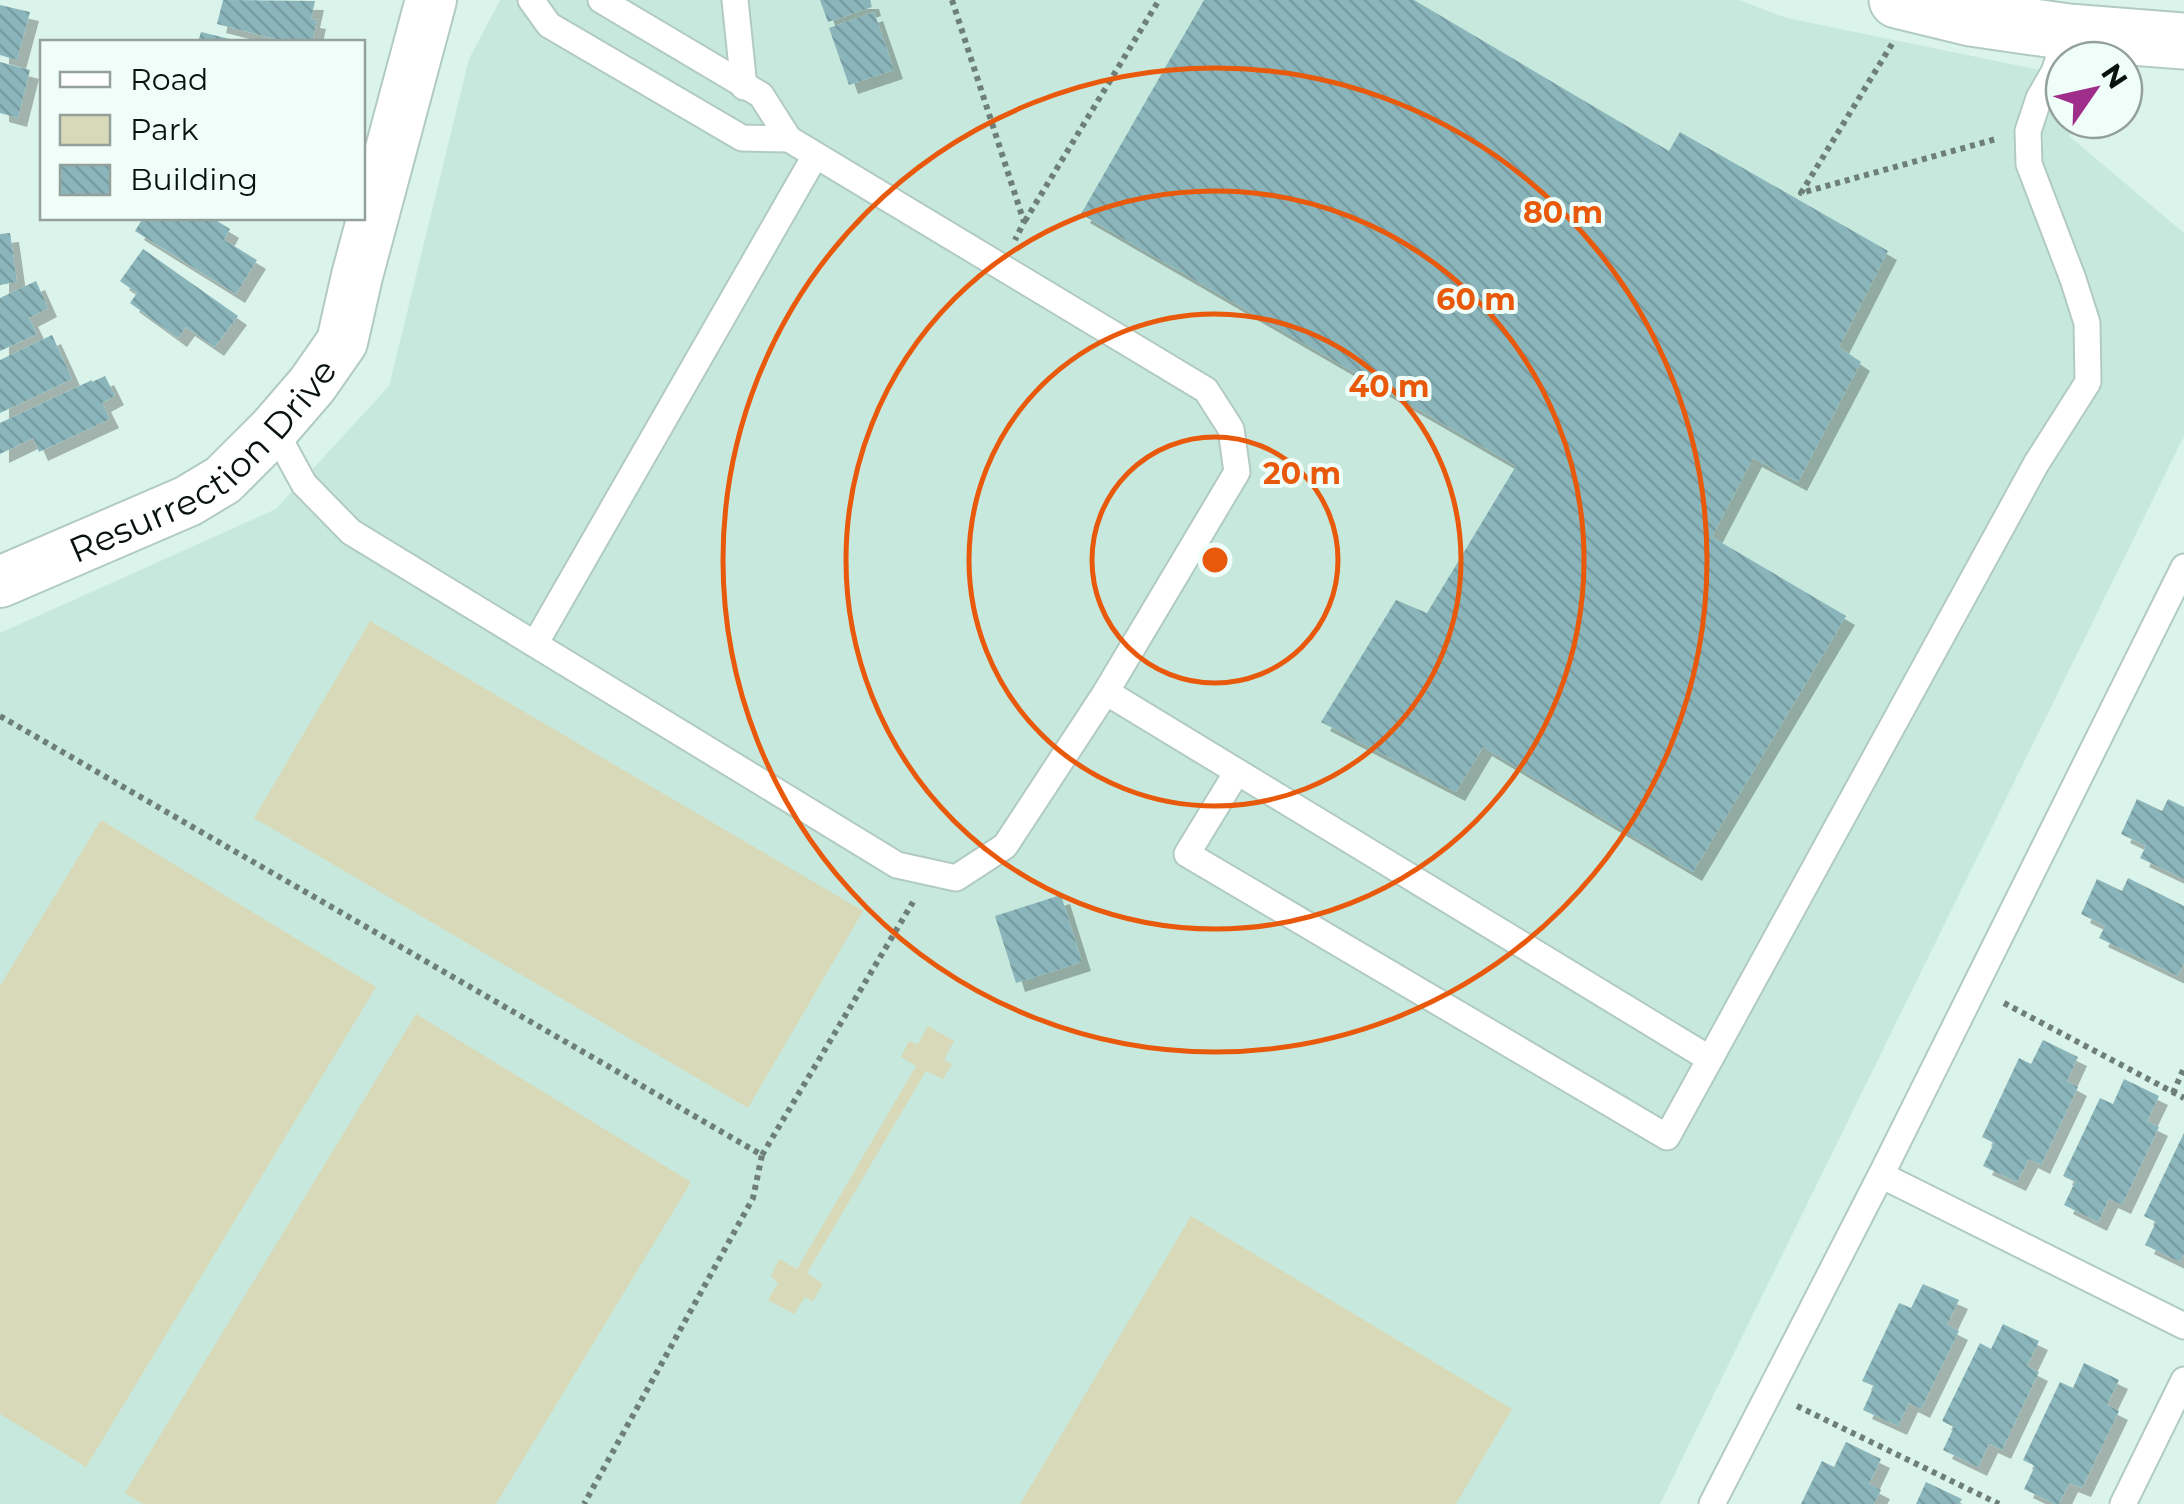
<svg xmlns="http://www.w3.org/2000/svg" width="2184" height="1504" font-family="Montserrat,sans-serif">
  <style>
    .built { fill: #c7e9dd }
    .park { fill: #d8d9b9 }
    .building { fill: url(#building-back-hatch); filter: url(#shadow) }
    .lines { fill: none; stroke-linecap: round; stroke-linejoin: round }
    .lane-casing { stroke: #b2cbc2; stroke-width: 29 }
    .street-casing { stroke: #b2cbc2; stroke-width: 54 }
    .secondary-casing { stroke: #b2cbc2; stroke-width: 59 }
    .path { stroke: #6e7f79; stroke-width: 6; stroke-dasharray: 5 5; stroke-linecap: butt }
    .lane { stroke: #fff; stroke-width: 25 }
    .street { stroke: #fff; stroke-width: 50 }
    .secondary { stroke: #fff; stroke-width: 55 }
    .ring { fill: none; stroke: #e8590c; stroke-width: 5 }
    .labels { text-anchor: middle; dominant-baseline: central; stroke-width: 8; stroke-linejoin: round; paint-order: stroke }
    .street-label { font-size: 35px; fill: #09120f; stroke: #effef9 }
    .centre { fill: #e8590c; stroke: #effef9; stroke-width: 5 }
    .ring-label { font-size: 30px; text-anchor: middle; font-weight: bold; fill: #e8590c; stroke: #effef9; stroke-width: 8; stroke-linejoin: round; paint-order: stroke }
  </style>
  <defs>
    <pattern id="building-back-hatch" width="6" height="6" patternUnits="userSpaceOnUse" patternTransform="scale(2.5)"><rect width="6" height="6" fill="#8ab6bb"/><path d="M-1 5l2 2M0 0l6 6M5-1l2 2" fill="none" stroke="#769ba0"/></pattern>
    <filter id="shadow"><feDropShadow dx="9" dy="9" stdDeviation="0" flood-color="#0004"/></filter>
  </defs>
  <rect width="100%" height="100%" fill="#dbf4eb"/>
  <polygon class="built" points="500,0 1739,0 1787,18 2064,75 2064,120 2078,120 2069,136 2184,233 2184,436 1660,1504 0,1504 0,633 276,509 389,386 469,59"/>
  <g class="park">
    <polygon points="370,621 863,911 748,1108 254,818"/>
    <polygon points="101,820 376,987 86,1467 0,1414 0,986"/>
    <polygon points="416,1014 691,1182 496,1504 143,1504 125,1493"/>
    <polygon points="928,1026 954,1041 944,1060 952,1064 943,1079 926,1071 807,1273 823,1284 813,1301 805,1297 794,1314 768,1300 778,1283 771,1276 779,1259 797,1269 916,1066 901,1057 909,1041 918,1044"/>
    <polygon points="1191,1216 1512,1409 1456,1504 1020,1504"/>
  </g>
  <g class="building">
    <polygon points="223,0 315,1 311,19 317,20 312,42 287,42 217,24"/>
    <polygon points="820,0 870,0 872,7 828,22"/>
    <polygon points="1204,0 1414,0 1669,151 1680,132 1888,251 1839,347 1861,362 1798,482 1753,458 1712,537 1846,616 1693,872 1483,747 1456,792 1321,722 1396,600 1427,613 1516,466 1081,214"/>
    <polygon points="0,5 30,12 17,60 0,55"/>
    <polygon points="874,12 894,70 849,85 829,28"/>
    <polygon points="201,32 238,41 238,42 198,42"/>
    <polygon points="0,62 30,70 18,118 0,113"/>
    <polygon points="143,218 212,218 230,229 224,240 257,260 236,294 135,231"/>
    <polygon points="10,233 17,282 0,285 0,234"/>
    <polygon points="143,249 238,316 215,347 186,327 178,338 130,303 137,293 120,281"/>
    <polygon points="36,281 48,308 29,318 37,334 0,351 0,298"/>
    <polygon points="52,335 72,379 0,413 0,360"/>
    <polygon points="105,376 115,396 102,403 110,419 39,452 33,438 0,454 0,423 92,380 92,382"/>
    <polygon points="2137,799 2162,811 2168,799 2184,807 2184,879 2140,858 2146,846 2121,834"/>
    <polygon points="2128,878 2184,906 2184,963 2178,976 2099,938 2105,926 2081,914 2097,879 2122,891"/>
    <polygon points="1061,895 1082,962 1016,983 995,916"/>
    <polygon points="2043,1040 2078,1057 2067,1081 2078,1087 2041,1165 2029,1159 2017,1182 1983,1166 1994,1143 1982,1137 2019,1058 2031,1064"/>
    <polygon points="2124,1079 2159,1096 2147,1121 2159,1127 2122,1205 2109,1199 2098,1222 2064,1205 2075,1182 2063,1176 2100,1098 2113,1104"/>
    <polygon points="2184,1133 2184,1253 2180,1262 2145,1245 2156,1222 2144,1216"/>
    <polygon points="1923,1284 1959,1300 1947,1325 1959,1331 1921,1409 1909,1403 1898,1426 1863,1410 1874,1386 1862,1381 1899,1303 1911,1308"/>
    <polygon points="2003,1324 2039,1341 2027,1366 2039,1372 2002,1450 1989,1444 1978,1467 1943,1450 1954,1427 1942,1421 1980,1343 1991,1349"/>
    <polygon points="2084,1363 2119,1380 2107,1405 2119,1411 2082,1488 2069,1483 2059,1504 2055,1504 2024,1489 2035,1466 2023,1460 2060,1382 2073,1388"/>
    <polygon points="1846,1442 1881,1459 1869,1484 1881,1490 1874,1504 1801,1504 1822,1461 1834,1467"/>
    <polygon points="1926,1482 1962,1499 1959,1504 1916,1504"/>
  </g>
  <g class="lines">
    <defs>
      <g id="lane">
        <polyline points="531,0 549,25 742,138 789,139"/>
        <polyline points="735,0 744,87"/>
        <polyline points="274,429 304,484 351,532 897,865 956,878 1005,846 1106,692 1237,472 1231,429 1206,390 789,139 761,95 601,0"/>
        <polyline points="535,644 815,156"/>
        <polyline points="1106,692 1710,1059 2036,464 2088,382 2087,323 2073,279 2029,164 2028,131 2039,98 2054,72 2068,32"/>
        <polyline points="1237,772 1187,854 1667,1137 1710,1059"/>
        <polyline points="1881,1175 2184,567"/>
        <polyline points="1712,1504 1881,1175 2184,1326"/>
        <polyline points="2123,1504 2184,1380"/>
      </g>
      <g id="street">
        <path id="s1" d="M0,582L188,501L223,480L274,429L312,385L342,342L357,276L431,0"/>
      </g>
      <polyline id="secondary" points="1897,0 1971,18 2068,32 2184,41"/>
    </defs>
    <use href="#lane" class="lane-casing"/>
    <use href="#street" class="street-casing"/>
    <use href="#secondary" class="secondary-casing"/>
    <g class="path">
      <polyline points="952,0 1024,222 1015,240"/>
      <polyline points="1892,44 1801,193 1996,139"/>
      <polyline points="1025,221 1159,0"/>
      <polyline points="0,716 762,1155 753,1198 584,1504"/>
      <polyline points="2004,1003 2184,1098"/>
      <polyline points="2173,1093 2184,1068"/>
      <polyline points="762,1155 913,902"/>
      <polyline points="1797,1406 1999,1504"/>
    </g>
    <use href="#lane" class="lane"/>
    <use href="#street" class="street"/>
    <use href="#secondary" class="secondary"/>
  </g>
  <g class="ring">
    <circle cx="1215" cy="560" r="123"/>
    <circle cx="1215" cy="560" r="246"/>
    <circle cx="1215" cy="560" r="369"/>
    <circle cx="1215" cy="560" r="492"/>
  </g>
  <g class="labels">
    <g class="street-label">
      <text stroke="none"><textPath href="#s1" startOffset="240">Resurrection Drive</textPath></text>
    </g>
  </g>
  <circle cx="1215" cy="560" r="15" class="centre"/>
  <g class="ring-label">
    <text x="1563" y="223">80 m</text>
    <text x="1476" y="310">60 m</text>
    <text x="1389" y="397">40 m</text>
    <text x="1302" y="484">20 m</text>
  </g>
  <rect x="40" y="40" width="325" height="180" fill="#effef9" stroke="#93a09b" stroke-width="2.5"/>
  <rect x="60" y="72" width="50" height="15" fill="#ffffff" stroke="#93a09b" stroke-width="2.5"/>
  <text x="130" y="90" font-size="30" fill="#09120f">Road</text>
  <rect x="60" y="115" width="50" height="30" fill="#d8d9b9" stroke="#93a09b" stroke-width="2.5"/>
  <text x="130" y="140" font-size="30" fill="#09120f">Park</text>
  <rect x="60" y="165" width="50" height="30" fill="url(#building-back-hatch)" stroke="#93a09b" stroke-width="2.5"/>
  <text x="130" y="190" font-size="30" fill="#09120f">Building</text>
  <g transform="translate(2094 90) rotate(56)"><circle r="48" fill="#effef9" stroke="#93a09b" stroke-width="2.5"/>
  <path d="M0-8L18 38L0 25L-18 38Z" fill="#9f2e8b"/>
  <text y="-15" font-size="28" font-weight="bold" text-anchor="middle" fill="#09120f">N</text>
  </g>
</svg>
